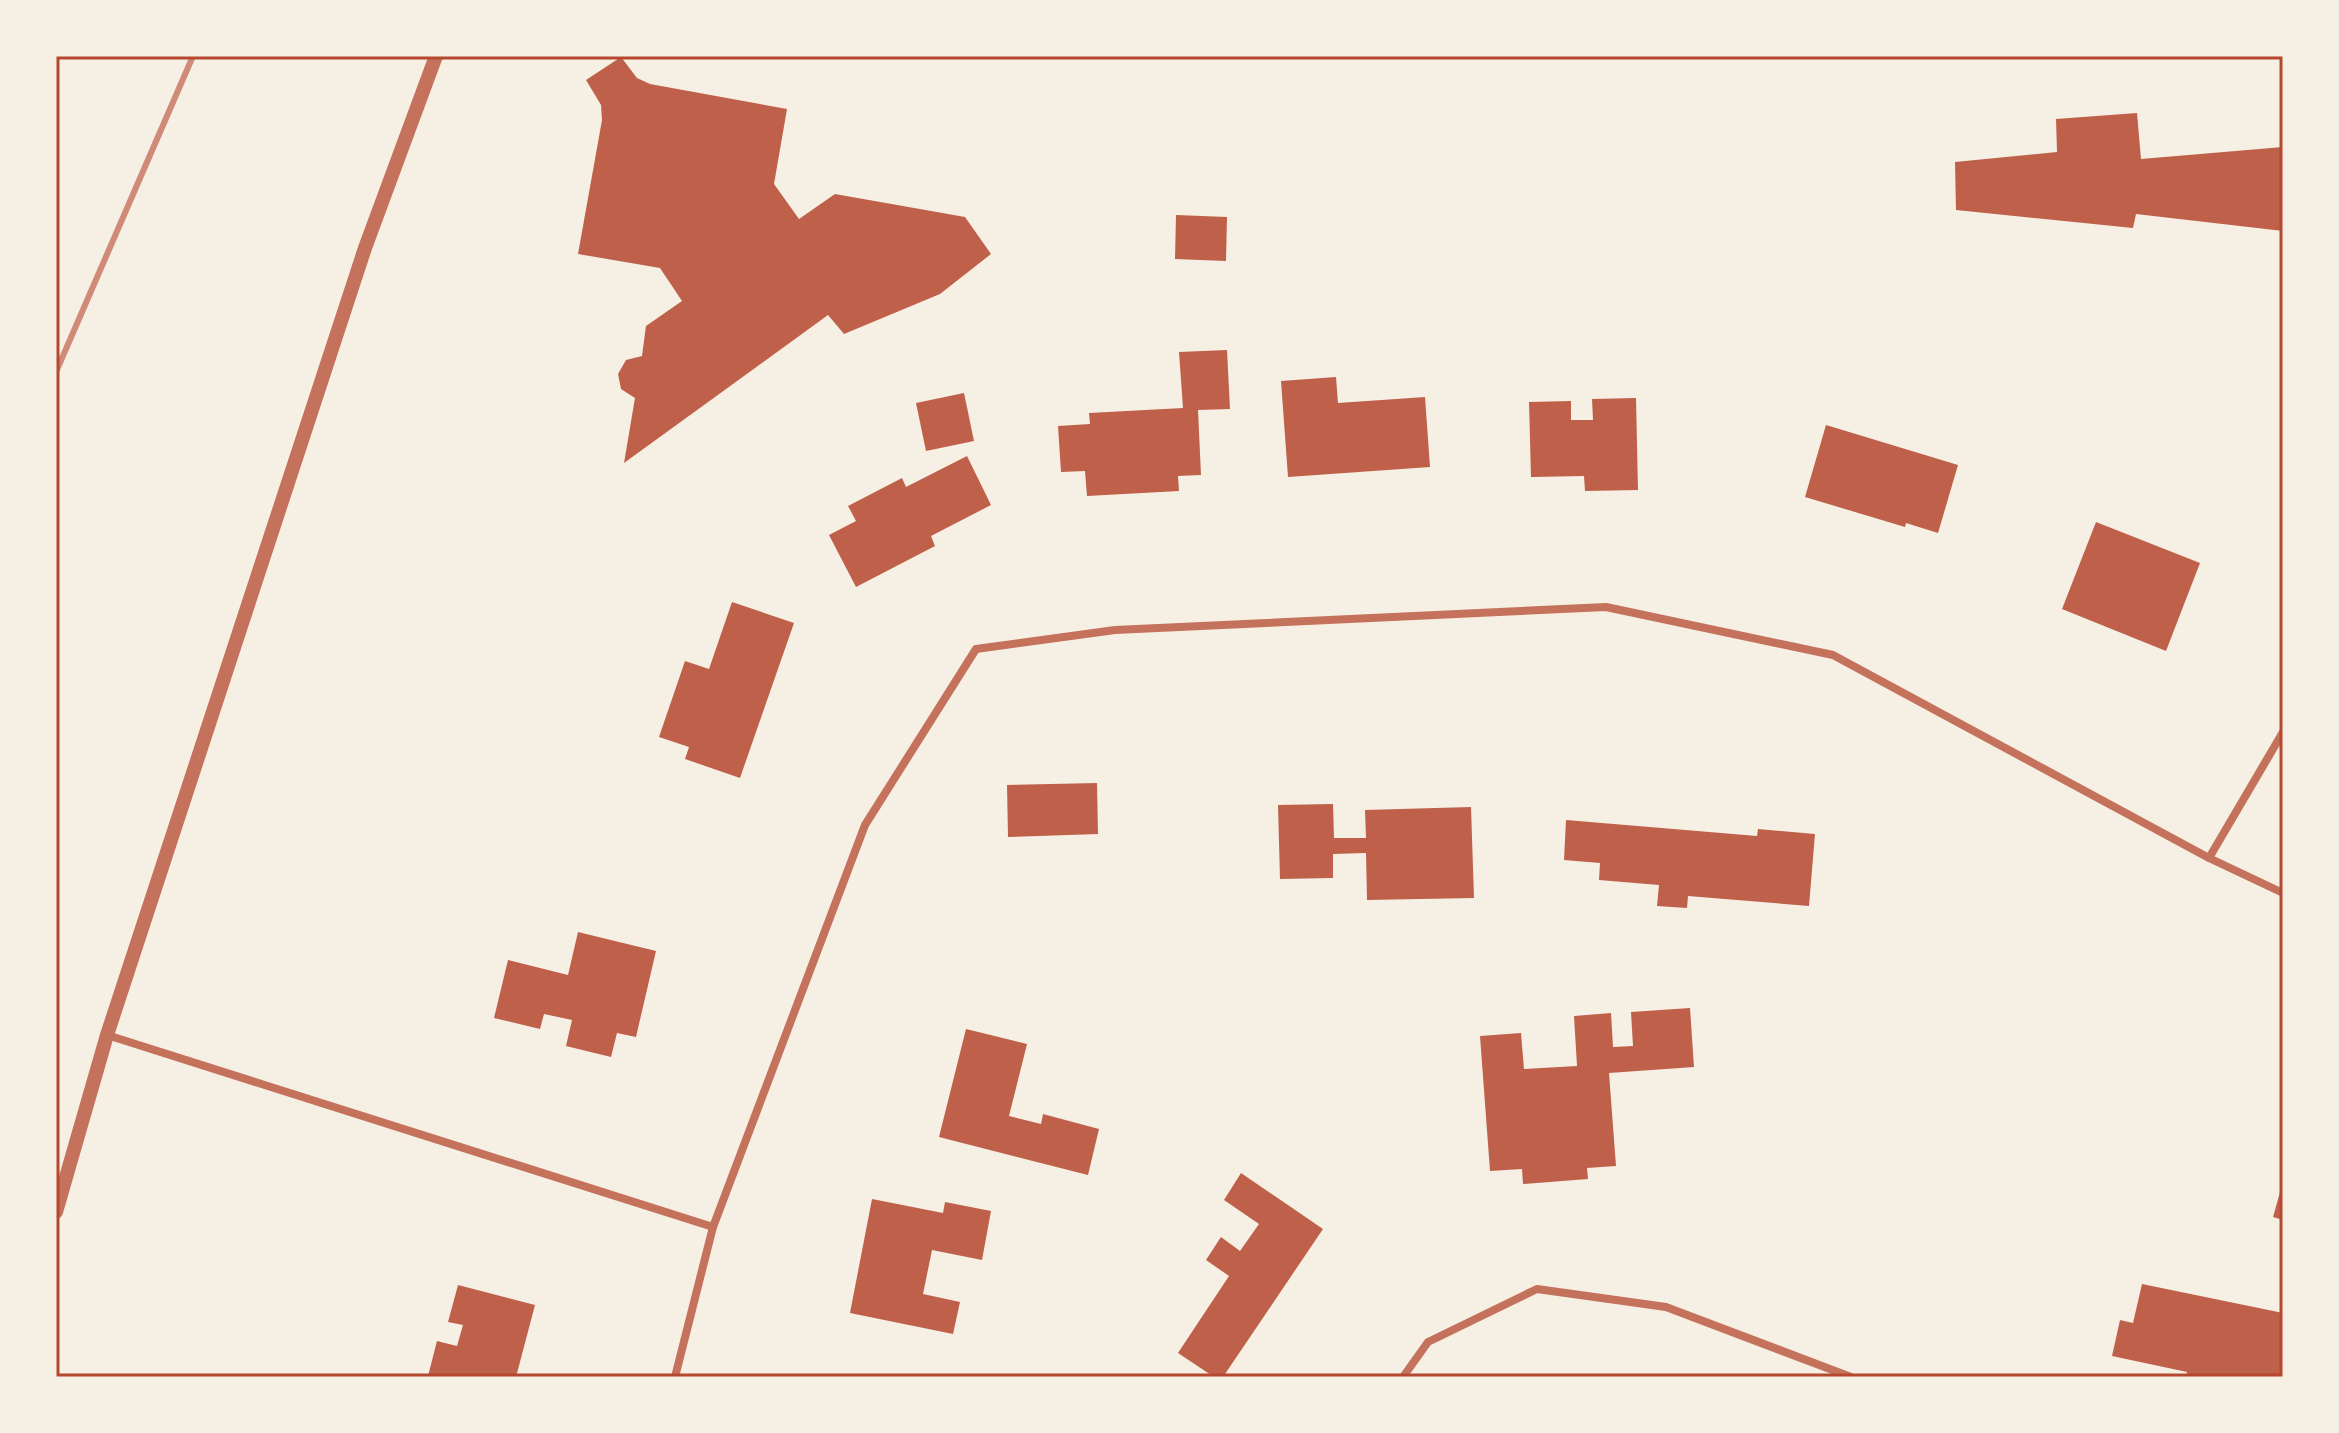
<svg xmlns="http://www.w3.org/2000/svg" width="2339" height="1433" font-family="'DejaVu Sans',sans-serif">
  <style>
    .building { fill: #bf614a }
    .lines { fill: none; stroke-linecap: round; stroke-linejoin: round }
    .minor { stroke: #c5725c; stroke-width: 8 }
    .tertiary { stroke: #c5725c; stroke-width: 14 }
    .rail { stroke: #cf8b77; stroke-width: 6 }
    .neatline { fill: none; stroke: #b5482f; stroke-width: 3 }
  </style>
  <rect width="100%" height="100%" fill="#f6efe4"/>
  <g class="building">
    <polygon points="621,57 637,78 650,84 787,109 774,184 799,219 835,194 965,217 991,254 940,294 844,334 828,315 624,463 635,398 621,389 618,374 626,360 642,356 646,326 682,301 660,268 578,254 602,120 601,105 586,80"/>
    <polygon points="2137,113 2141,159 2283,147 2283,231 2136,214 2133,228 1956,210 1955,162 2057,152 2056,119"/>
    <polygon points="1176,215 1227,217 1226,261 1175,259"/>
    <polygon points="1227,350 1230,409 1198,410 1201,475 1178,476 1179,491 1087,496 1085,471 1061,472 1058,426 1090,424 1089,413 1183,408 1179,352"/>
    <polygon points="1336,377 1338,403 1425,397 1430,467 1288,477 1281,381"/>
    <polygon points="964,393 974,441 926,451 916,403"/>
    <polygon points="1636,398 1638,490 1585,491 1584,476 1531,477 1529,402 1571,401 1571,420 1593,420 1592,399"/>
    <polygon points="1826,425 1958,465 1938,533 1906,523 1905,527 1805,497"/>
    <polygon points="967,456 991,505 931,536 935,546 856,587 829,535 856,521 848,506 902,478 906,487"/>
    <polygon points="2096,522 2200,563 2166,651 2062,609"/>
    <polygon points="732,602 794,623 740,778 685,759 689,747 659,737 685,661 709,669"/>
    <polygon points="1097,783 1098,834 1008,837 1007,785"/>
    <polygon points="1333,804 1334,838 1366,838 1365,810 1471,807 1474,898 1367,900 1366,853 1333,854 1333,878 1280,879 1278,805"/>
    <polygon points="1566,820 1757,836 1758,829 1815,834 1809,906 1688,896 1687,908 1657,906 1659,885 1599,880 1600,863 1564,860"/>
    <polygon points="578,932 656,951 636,1037 617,1033 611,1057 566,1046 572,1020 544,1014 540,1029 494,1018 508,960 568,975"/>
    <polygon points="1690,1008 1694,1067 1609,1073 1616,1166 1587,1168 1588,1179 1523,1184 1522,1169 1490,1171 1480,1036 1521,1033 1524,1069 1577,1066 1574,1016 1611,1013 1613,1047 1633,1046 1631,1012"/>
    <polygon points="966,1029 1027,1044 1009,1116 1041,1124 1043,1114 1099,1129 1088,1175 939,1137"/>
    <polygon points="1241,1173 1323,1229 1223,1377 1214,1377 1178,1353 1229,1276 1206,1260 1221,1237 1240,1251 1259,1224 1224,1200"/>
    <polygon points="2282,1185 2283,1185 2283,1220 2273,1217"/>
    <polygon points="872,1199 943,1213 945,1202 991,1211 982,1260 932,1250 923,1294 960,1302 953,1334 850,1313"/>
    <polygon points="2142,1284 2283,1313 2283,1377 2186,1377 2187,1372 2112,1356 2120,1320 2133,1323"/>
    <polygon points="458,1285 535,1305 516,1377 428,1376 437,1341 457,1346 463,1325 448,1322"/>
  </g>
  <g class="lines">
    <g class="minor">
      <polyline points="2209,858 2283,732"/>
      <polyline points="107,1035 713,1227"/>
      <polyline points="675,1377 713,1227 865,825 976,649 1115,630 1606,607 1833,655 2209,858 2283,893"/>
      <polyline points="1403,1377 1428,1342 1537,1289 1666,1307 1851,1377"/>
    </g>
    <polyline class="tertiary" points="56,1212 107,1035 365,248 436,56"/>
    <polyline class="rail" points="56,372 193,56"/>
  </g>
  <rect width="2339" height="1433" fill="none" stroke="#f6efe4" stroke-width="116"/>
  <rect x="58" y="58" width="2223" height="1317" class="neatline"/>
</svg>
